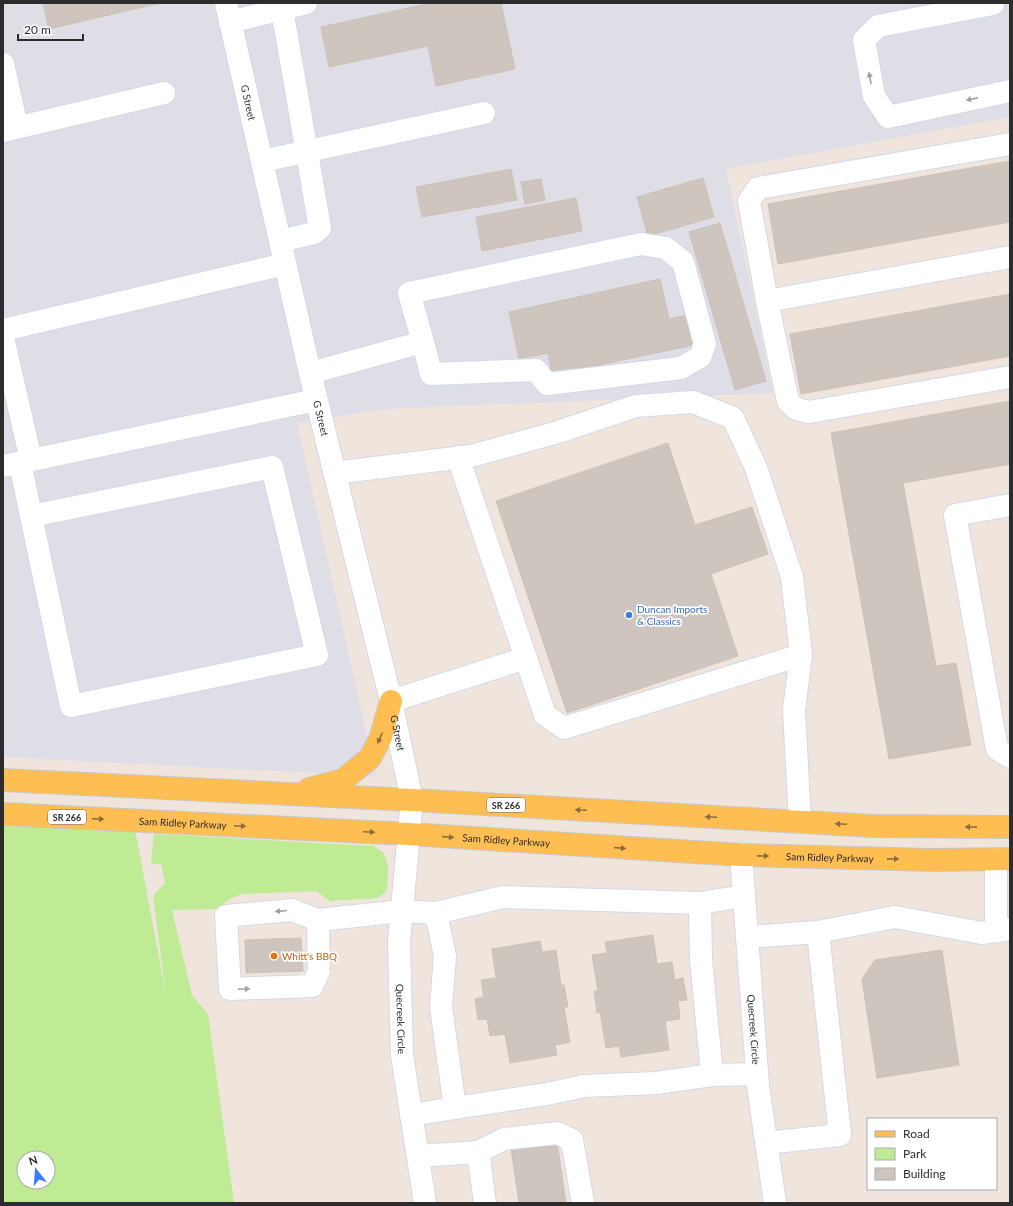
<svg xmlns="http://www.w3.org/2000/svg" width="1013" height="1206" font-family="Lato,sans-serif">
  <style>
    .industrial { fill: #dfdee7 }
    .green { fill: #beeb94; fill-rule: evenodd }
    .building { fill: #cec6be; stroke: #cbc1b6 }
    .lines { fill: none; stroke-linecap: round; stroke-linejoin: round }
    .minor-casing { stroke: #d2d9e6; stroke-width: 24 }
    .major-casing { stroke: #c8c8c8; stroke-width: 24 }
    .minor { stroke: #fff; stroke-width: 22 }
    .major { stroke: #ffbe52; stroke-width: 22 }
    .oneway { fill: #a0a0a0 }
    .oneway2 { fill: #8b6e3d }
    .shop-dot { fill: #3f7fe0; stroke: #fff; stroke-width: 1.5 }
    .food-dot { fill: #e8710a; stroke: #fff; stroke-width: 1.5 }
    .labels { text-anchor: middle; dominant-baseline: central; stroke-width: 3.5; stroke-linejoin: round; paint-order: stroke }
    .shield { fill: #fff; stroke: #6b6b6b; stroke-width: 1 }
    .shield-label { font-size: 9px; font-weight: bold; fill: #2c2c2c }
    .street-label { font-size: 10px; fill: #2c2c2c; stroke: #fff }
    .shop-label { font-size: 10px; fill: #366cbe; stroke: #fff; text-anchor: start }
    .food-label { font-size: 10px; fill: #c56008; stroke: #fff; text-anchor: start }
  </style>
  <rect width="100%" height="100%" fill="#efe5dd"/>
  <polygon class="industrial" points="3,3 1010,3 1010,117 726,169 773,393 384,409 297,423 376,776 3,757"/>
  <path class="green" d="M3,824L135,829L166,995L153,896L165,883L161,864H151L154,834L373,846L384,853L388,867L387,890L378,898L330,901L316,891L241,894L228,900L218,909L172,910L192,995L208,1014L234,1203H3ZM24,1158H48V1182H24Z"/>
  <g class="building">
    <polygon points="43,3 160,3 49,29"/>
    <polygon points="431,3 501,3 515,69 436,86 428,46 329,67 321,27"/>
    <polygon points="1010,161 1010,222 778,264 768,204"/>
    <polygon points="511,169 517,200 422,217 416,187"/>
    <polygon points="703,178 714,217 648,236 637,197"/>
    <polygon points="541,179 545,200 525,204 521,182"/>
    <polygon points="576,198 582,231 482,251 476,217"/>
    <polygon points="720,223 766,381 735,390 689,232"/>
    <polygon points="660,279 669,319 687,315 694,345 552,375 548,353 519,359 509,312"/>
    <polygon points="1010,294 1010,356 801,394 790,334"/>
    <polygon points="1010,401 1010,464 903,483 936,666 956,663 971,745 889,759 831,433"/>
    <polygon points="668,443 695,525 752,507 768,554 711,574 738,656 567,713 496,501"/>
    <polygon points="653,935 657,964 672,962 675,980 683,978 687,1000 678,1001 680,1019 665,1021 669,1050 621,1057 619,1046 606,1048 600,1012 597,1013 594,991 598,991 592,955 607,953 605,942"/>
    <polygon points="301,938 303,971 246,973 245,940"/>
    <polygon points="540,941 542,952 556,950 561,985 564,985 568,1007 564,1007 570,1042 555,1045 557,1055 510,1063 505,1034 490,1036 487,1019 478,1020 475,999 484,997 481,980 496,978 492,949"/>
    <polygon points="942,950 959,1065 877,1078 862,979 875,960"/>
    <polygon points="557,1141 566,1203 519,1203 511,1148"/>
  </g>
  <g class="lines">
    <defs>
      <g id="minor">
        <path id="s1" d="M226,3L310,373L391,701L412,800L399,942L402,1055L425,1203"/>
        <polyline points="993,3 993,4 878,26 864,40 874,96 888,117 1010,91"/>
        <polyline points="230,22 306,3"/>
        <polyline points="3,64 17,127"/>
        <polyline points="3,131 164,93"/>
        <polyline points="1010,144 758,188 749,201 767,301 788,401 796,409 809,412 1010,377"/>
        <polyline points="262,161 484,113"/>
        <polyline points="280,241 314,233 320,228 281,3"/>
        <polyline points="767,301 1010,257"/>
        <polyline points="3,330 285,264"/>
        <polyline points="3,338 31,460"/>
        <polyline points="310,373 423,342 431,374 536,370 547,384 681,368 700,357 705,344 683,262 666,248 641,244 409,293 423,342"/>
        <polyline points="458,457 545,715 564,728 801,655"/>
        <polyline points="20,463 71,706 317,655 272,467 31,516"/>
        <polyline points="3,466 316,400"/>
        <polyline points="334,473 471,456 558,432 636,406 693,402 733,418 756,468 792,577 801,655 794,710 800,822"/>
        <polyline points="1010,505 955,515 997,749 1010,757"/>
        <polyline points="391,701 526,658"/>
        <path id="s2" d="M741,855L758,1086L775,1203"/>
        <polyline points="996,859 996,931"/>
        <polyline points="744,896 700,903 503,897 436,913 445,956 441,1007 455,1108 547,1094 584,1086 656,1083 712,1075 757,1074"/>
        <polyline points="700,903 701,959 712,1075"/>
        <polyline points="318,920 319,971 312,986 230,989 226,916 292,910 318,920 402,911 436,913"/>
        <polyline points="818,932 895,917 982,933 1010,929"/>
        <polyline points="747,937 818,932 840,1135 766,1143"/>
        <polyline points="411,1115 455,1108"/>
        <polyline points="478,1152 504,1139 557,1133 572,1140 583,1203"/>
        <polyline points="418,1156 478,1152 485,1203"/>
      </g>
      <g id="major">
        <polyline points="3,780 412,800 875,826 1010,827"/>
        <polyline points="309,789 343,780 370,758 381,737 391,701"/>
        <path id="s3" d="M3,814L409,834L741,855L931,860L1010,859"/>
      </g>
    </defs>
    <use href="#minor" class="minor-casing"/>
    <use href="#major" class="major-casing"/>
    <use href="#minor" class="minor"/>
    <use href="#major" class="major"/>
  </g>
  <defs><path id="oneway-solid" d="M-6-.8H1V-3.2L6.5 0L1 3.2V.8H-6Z"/></defs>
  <g class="oneway">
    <use href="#oneway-solid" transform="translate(870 78) rotate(-101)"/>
    <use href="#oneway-solid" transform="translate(972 99) rotate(169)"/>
    <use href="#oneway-solid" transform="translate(281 911) rotate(175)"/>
    <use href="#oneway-solid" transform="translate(244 989) rotate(-3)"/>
  </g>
  <g class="oneway2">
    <use href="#oneway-solid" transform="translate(380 738) rotate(114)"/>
    <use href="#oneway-solid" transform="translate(581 810) rotate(-177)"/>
    <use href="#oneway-solid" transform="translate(711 817) rotate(-177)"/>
    <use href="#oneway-solid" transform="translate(98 819) rotate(3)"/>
    <use href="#oneway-solid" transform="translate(841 824) rotate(-177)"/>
    <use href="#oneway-solid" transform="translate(240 826) rotate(3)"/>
    <use href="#oneway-solid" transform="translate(971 827) rotate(-179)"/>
    <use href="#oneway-solid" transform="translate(369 832) rotate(3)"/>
    <use href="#oneway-solid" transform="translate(448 837) rotate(4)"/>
    <use href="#oneway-solid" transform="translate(620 848) rotate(4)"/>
    <use href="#oneway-solid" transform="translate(763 856) rotate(1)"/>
    <use href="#oneway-solid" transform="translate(893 859) rotate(1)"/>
  </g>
  <circle class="shop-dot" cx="629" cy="615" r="4"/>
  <circle class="food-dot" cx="274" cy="956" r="4"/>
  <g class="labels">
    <g class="shield">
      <rect x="487" y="798" width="38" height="14" rx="3"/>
      <rect x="48" y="810" width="38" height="14" rx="3"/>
    </g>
    <g class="shield-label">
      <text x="506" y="805">SR 266</text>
      <text x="67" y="817">SR 266</text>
    </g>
    <g class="street-label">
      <text stroke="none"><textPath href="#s1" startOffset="102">G Street</textPath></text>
      <text stroke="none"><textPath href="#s1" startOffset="426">G Street</textPath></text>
      <text stroke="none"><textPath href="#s1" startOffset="750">G Street</textPath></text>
      <text stroke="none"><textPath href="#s3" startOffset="180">Sam Ridley Parkway</textPath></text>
      <text stroke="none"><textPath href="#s3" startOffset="504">Sam Ridley Parkway</textPath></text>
      <text stroke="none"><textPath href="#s3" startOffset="828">Sam Ridley Parkway</textPath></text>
      <text stroke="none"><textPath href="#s1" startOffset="1038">Quecreek Circle</textPath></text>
      <text stroke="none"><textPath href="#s2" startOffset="175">Quecreek Circle</textPath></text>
    </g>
    <g class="shop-label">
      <text x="637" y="609">Duncan Imports<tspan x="637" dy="12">&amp; Classics</tspan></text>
    </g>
    <g class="food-label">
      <text x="282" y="956">Whitt's BBQ</text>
    </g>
  </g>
  <rect width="1013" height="1206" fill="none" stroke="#2c2c2c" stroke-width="8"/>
  <rect x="867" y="1118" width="130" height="72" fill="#ffffff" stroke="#ababab"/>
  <rect x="875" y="1131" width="20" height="6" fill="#ffbe52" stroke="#ababab"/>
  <text x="903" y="1138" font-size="12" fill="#2c2c2c">Road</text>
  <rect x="875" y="1148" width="20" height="12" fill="#beeb94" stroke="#ababab"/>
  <text x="903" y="1158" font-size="12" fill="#2c2c2c">Park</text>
  <rect x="875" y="1168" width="20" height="12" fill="#cec6be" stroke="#ababab"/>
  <text x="903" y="1178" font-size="12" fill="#2c2c2c">Building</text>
  <g transform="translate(36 1170) rotate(343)"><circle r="19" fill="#ffffff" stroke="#ababab"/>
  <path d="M0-3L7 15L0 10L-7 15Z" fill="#3a7aff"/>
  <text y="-6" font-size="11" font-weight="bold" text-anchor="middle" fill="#2c2c2c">N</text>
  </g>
  <path d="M18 34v6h65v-6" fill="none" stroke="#2c2c2c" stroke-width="2"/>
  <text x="24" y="34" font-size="12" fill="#2c2c2c" stroke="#ffffff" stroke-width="3" paint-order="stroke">20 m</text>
</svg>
